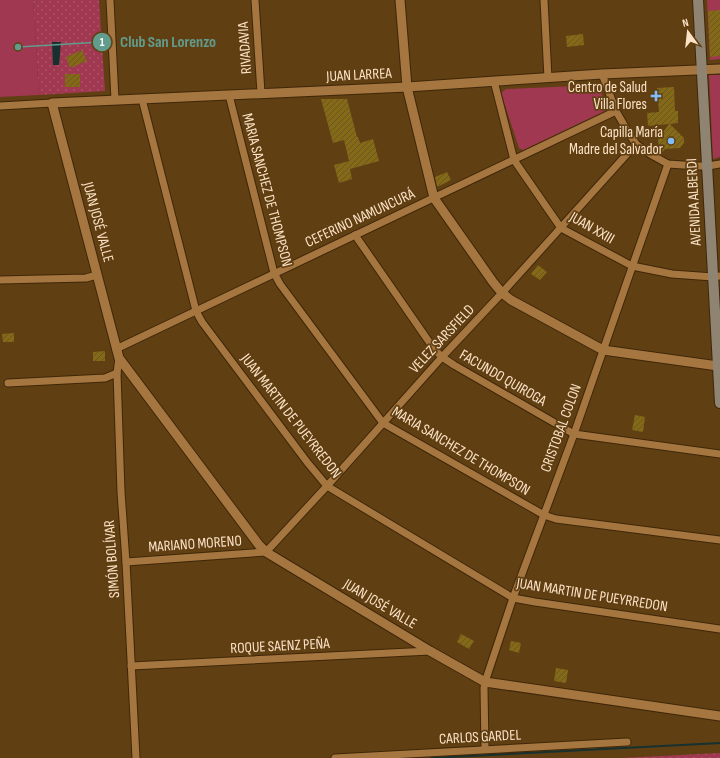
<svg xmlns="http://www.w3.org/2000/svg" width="720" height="758" font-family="'Sofia Sans Condensed',sans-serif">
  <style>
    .grass { fill: url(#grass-dots) }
    .park { fill: #a03851 }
    .water { fill: #16312f }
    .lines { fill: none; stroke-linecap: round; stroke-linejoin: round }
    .stream { stroke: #16312f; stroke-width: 2 }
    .building { fill: url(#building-hatch) }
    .minor-casing { stroke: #3f2709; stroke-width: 9 }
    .tertiary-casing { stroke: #3f2709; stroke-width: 11 }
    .secondary-casing { stroke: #3f2709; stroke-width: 12 }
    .minor { stroke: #a5763f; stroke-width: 7 }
    .tertiary { stroke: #a5763f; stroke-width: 9 }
    .secondary { stroke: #8f8371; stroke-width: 10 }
    .poi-dot { fill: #80bdfa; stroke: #603f13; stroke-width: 1.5 }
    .labels { text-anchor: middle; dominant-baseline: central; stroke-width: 3.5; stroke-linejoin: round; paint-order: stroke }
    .street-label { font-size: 15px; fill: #fce3c7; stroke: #603f13 }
    .poi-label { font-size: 15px; fill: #fce3c7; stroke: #603f13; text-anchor: end }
    .leader { fill: none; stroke: #629c8d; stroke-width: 1.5 }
    .callout-dot { fill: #629c8d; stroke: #603f13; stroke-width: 1.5 }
    .mark-label { font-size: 12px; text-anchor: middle; font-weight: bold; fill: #fff }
    .callout-label { font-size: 16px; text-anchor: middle; font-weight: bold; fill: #629c8d; stroke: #603f13; stroke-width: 3.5; stroke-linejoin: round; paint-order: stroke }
  </style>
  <defs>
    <pattern id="grass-dots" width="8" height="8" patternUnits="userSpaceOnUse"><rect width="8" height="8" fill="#a03851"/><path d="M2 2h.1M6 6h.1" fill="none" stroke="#ae5569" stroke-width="1.8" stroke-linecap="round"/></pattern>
    <pattern id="building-hatch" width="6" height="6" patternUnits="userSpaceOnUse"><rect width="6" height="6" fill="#846916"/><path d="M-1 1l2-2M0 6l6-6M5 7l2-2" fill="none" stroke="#685629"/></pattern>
  </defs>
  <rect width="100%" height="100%" fill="#603f13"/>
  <g class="grass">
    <polygon points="33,0 99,0 105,91 39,95"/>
    <polygon points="720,753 720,758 622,758"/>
  </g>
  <g class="park">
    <polygon points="0,0 33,0 39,95 0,97"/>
    <polygon points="707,0 720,0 720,59 710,60"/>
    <polygon points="709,75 720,75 720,157 713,159"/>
    <polygon points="599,85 607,110 523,150 519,148 501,93 506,89"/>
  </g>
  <polygon class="water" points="52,42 61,42 59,65 53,65"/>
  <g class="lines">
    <polyline class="stream" points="431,758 720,743"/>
  </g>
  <g class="building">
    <polygon points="720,10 720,56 710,57 708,11"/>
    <polygon points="583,34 584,45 567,47 566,36"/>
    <polygon points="82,50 87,61 70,68 66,57"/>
    <rect x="65" y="74" width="15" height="13"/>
    <polygon points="674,87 675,111 678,111 678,123 670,124 684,138 684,143 680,148 665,149 662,152 659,149 658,139 669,124 648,126 647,113 659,112 657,88"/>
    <polygon points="321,99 347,99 357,137 358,137 360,143 373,139 379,161 350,169 352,179 339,183 334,165 349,161 344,140 333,143"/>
    <polygon points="447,172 451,180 437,187 435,177"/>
    <polygon points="336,223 339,231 327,235 325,226"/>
    <polygon points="538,265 547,272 540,280 531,274"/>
    <polygon points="14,333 14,342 3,342 2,334"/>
    <polygon points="105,351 105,361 93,361 93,352"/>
    <polygon points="635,415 645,417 643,432 632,430"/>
    <polygon points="461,634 474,641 469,649 457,642"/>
    <polygon points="511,641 521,643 519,653 509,650"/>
    <polygon points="556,668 568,670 566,683 554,681"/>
  </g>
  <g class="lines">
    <defs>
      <g id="minor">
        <polyline points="110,0 115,100"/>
        <polyline points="255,0 261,93"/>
        <polyline points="544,0 548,78"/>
        <polyline points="602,74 616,111 628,132 636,144 650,154 668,164 698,166 708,166 720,164"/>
        <polyline points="494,81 514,160 561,228 632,266 672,274 713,277 720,276"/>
        <polyline points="229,95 274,273 280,284 383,423 544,515 556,519 720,540"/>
        <polyline points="142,99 196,311 202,322 307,462 327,486 513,598 535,602 720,629"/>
        <polyline points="0,106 52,103"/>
        <polyline points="355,235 434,349 442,357 454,365 574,434 720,454"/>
        <polyline points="0,280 86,278 97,275"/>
        <polyline points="116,349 616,111"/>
        <polyline points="119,358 117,373 121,492 126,562 136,758"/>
        <polyline points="8,383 105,378 117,373"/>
        <polyline points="126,562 266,552 327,486 442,357 502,293 636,144"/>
        <polyline points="131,666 430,651"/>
        <polyline points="485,749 484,688 485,682 513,598 574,434 668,164"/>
        <polyline points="335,758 627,742"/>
      </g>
      <g id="tertiary">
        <polyline points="400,0 407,87 434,198 493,282 502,293 511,300 603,350 718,366 720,366"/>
        <polyline points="720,69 602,74 407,87 52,103 119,358 259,545 266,552 430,651 485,682 720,716"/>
      </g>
      <polyline id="secondary" points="698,0 720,403"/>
    </defs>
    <use href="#minor" class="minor-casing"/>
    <use href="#tertiary" class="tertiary-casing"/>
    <use href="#secondary" class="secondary-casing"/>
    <use href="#minor" class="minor"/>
    <use href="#tertiary" class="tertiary"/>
    <use href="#secondary" class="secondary"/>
  </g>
  <g class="poi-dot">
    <path d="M654 90h4v4h4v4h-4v4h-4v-4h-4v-4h4z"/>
    <circle cx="671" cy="141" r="4"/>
  </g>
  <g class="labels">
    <g class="street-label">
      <text transform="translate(245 48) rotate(-94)">RIVADAVIA</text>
      <text transform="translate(359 75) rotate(-3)">JUAN LARREA</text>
      <text transform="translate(267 190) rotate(75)">MARIA SANCHEZ DE THOMPSON</text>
      <text transform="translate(694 202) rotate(-93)">AVENIDA ALBERDI</text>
      <text transform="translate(360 218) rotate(-25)">CEFERINO NAMUNCURÁ</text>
      <text transform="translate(98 222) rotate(75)">JUAN JOSÉ VALLE</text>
      <text transform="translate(592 228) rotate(30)">JUAN XXIII</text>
      <text transform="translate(442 339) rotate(-47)">VELEZ SARSFIELD</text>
      <text transform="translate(503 378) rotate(30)">FACUNDO QUIROGA</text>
      <text transform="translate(291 416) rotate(52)">JUAN MARTIN DE PUEYRREDON</text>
      <text transform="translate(561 428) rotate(-70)">CRISTOBAL COLON</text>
      <text transform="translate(461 451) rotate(31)">MARIA SANCHEZ DE THOMPSON</text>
      <text transform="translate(195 544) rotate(-4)">MARIANO MORENO</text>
      <text transform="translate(112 559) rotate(-94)">SIMÓN BOLÍVAR</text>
      <text transform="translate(592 595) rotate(9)">JUAN MARTIN DE PUEYRREDON</text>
      <text transform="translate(380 604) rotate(31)">JUAN JOSÉ VALLE</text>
      <text transform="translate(280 646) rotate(-3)">ROQUE SAENZ PEÑA</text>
      <text transform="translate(480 737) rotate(-3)">CARLOS GARDEL</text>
    </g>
    <g class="poi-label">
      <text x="647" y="87">Centro de Salud<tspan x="647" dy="17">Villa Flores</tspan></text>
      <text x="663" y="132">Capilla María<tspan x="663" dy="17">Madre del Salvador</tspan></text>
    </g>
  </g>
  <path class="leader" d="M18 47L102 42"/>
  <g class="callout-dot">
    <circle cx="18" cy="47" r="4"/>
    <circle cx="102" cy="42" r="10"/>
  </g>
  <g class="mark-label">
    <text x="102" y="46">1</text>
  </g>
  <g class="callout-label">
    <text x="168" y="47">Club San Lorenzo</text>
  </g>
  <g transform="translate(688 32) rotate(345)" stroke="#603f13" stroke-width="3" paint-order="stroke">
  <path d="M0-3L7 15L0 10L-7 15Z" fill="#fce3c7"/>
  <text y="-6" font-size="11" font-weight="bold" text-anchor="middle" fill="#fce3c7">N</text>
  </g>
</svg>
